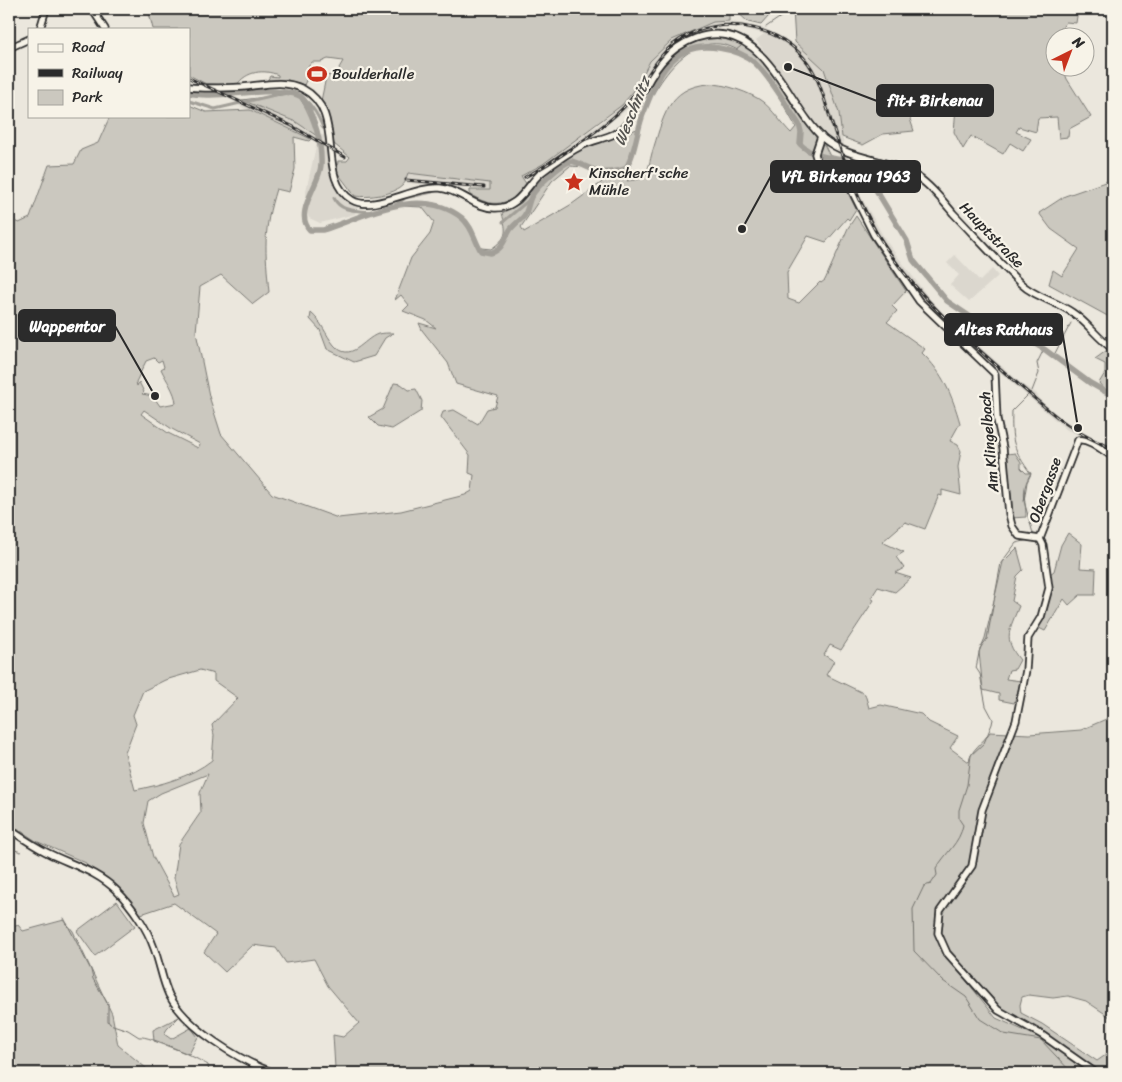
<svg xmlns="http://www.w3.org/2000/svg" width="1122" height="1082" font-family="Sriracha,sans-serif">
  <style>
    .built { fill: #dbd7ce }
    .green { fill: #cbc8bf; stroke: #7b7a75; fill-rule: evenodd }
    .lines { fill: none; stroke-linecap: round; stroke-linejoin: round }
    .stream { stroke: #72716c; stroke-width: 1 }
    .canal { stroke: #a29f98; stroke-width: 3 }
    .river { stroke: #a29f98; stroke-width: 5.5 }
    .major-casing { stroke: #2b2b2b; stroke-width: 9 }
    .major { stroke: #f7f3e8; stroke-width: 5.5 }
    .rail-casing { stroke: #2b2b2b; stroke-width: 3 }
    .rail { stroke: #f7f3e8; stroke-width: 1; stroke-dasharray: 4; stroke-linecap: butt }
    .labels { text-anchor: middle; dominant-baseline: central; stroke-width: 4.5; stroke-linejoin: round; paint-order: stroke }
    .poi-label { font-size: 15px; fill: #2b2b2b; stroke: #f7f3e8; text-anchor: start }
    .street-label { font-size: 15px; fill: #2b2b2b; stroke: #f7f3e8 }
    .water-label { font-size: 16px; font-style: italic; fill: #555451; stroke: #f7f3e8 }
    .leader { fill: none; stroke: #2b2b2b; stroke-width: 2 }
    .callout-dot { fill: #2b2b2b; stroke: #f7f3e8; stroke-width: 2 }
    .callout { fill: #2b2b2b; stroke: #2b2b2b; stroke-width: 2 }
    .callout-label { font-size: 16px; text-anchor: middle; font-weight: bold; fill: #fff }
  </style>
  <rect width="100%" height="100%" fill="#ebe7dd"/>
  <filter id="ink" filterUnits="userSpaceOnUse"><feTurbulence type="fractalNoise" baseFrequency=".02" numOctaves="2"/><feDisplacementMap in="SourceGraphic" scale="10" xChannelSelector="R" yChannelSelector="G"/><feConvolveMatrix kernelMatrix="1 2 1 2 8 2 1 2 1" color-interpolation-filters="sRGB"/></filter>
  <g filter="url(#ink)">
    <g class="built">
      <polygon points="729,21 763,28 792,44 795,42 819,63 824,69 839,113 842,137 848,159 839,157 836,142 819,129 756,40 764,34 742,28 728,27 710,30 677,43 656,63 635,100 624,112 523,180 521,176 535,169 581,134 597,126 622,105 631,96 650,61 672,40 713,22"/>
      <polygon points="242,100 296,122 317,136 318,134 326,136 334,182 344,198 358,207 355,214 320,223 309,218 307,212 306,191 317,142 233,103"/>
      <polygon points="842,163 851,164 859,193 886,241 929,298 947,318 1023,385 1036,393 1042,402 1075,430 1094,439 1113,443 1113,450 1067,430 932,314 877,238"/>
      <polygon points="407,173 490,183 490,190 405,183"/>
      <polygon points="955,255 980,281 992,269 998,276 969,302 950,285 959,275 947,263"/>
    </g>
    <g class="green">
      <path d="M148,9H729V21L713,22L672,40L650,61L636,88L622,105L543,164L521,176L527,185C510,206 492,209 470,194V190H490V183L408,173C406,177 406,182 403,185C394,195 368,198 355,196L337,172L338,161H347L350,157L334,144L330,121L321,101L325,82L324,76L342,74L339,68L343,61L328,59L321,62H312L308,67L310,72L304,85L288,80L267,81L270,76L278,77V75C264,69 246,71 237,85L206,84L189,75V29H153Z"/>
      <polygon points="734,9 775,9 761,25 748,22"/>
      <polygon points="793,9 1078,9 1076,23 1066,22 1061,29 1067,37 1054,38 1054,68 1063,68 1067,79 1091,117 1069,129 1068,137 1059,138 1057,117 1038,118 1036,132 1019,127 1016,132 1031,139 1023,151 1010,143 1003,154 971,136 963,149 954,132 956,107 949,102 936,114 922,107 910,119 914,131 883,134 863,145 842,137 839,113 824,69 795,42"/>
      <path d="M707,37L721,38L746,46L768,66L824,144L856,209L849,220L847,218L826,242L808,236L787,272L788,299L799,303L820,282L821,283L825,280L848,228L856,216L906,291L892,306L897,311L887,322L925,349L922,353C943,373 952,395 960,423L950,441L958,445L961,451L958,467L961,495L942,490V496L939,495L925,529L905,522L882,542L904,552L896,557L904,568L895,573L911,578L895,592L878,587L871,598L874,600L841,650L830,645L824,655L834,661L826,675L865,694L869,708L881,705L921,714L929,722L958,736L950,748L969,762C970,750 984,742 990,732L1029,734L1081,730L1113,716V1019L1086,1001L1068,996L1053,998L1029,995L1022,997L1020,1005L1021,1013L1042,1024L1097,1061L1113,1050V1073H1099L1003,1010L950,960L996,1018L1043,1039L1092,1073H325L335,1068L333,1035L343,1037L359,1023L328,986L314,959L286,963L276,948L253,945L225,972L204,952L216,934L174,903L141,914L110,880L87,866L86,863L36,841L9,823V219L19,223L30,218L49,165L74,164L81,150L98,143L110,116H189V105L206,112L250,110L311,139L309,141L294,137L295,169L289,192L276,189C263,231 265,249 269,292L253,304L221,275L200,287L196,332L209,396L221,434L272,494L338,518L401,511L465,495L472,491L474,475L469,473L470,455L441,417L443,412L454,410L478,424L487,409L495,407L498,396L456,384L448,363L422,330L419,323L436,328L426,320L403,311L409,305L401,295L395,300L411,258L430,234L434,222L422,207L399,206C419,197 445,202 462,218C470,226 476,238 481,248L491,249C508,237 507,233 502,213L521,203L548,171L578,150L637,129L627,181C633,180 641,180 645,175C649,169 650,160 652,153C663,119 667,87 709,84C722,83 752,93 763,102C773,110 781,123 791,133L796,127C786,110 776,90 764,74C719,17 677,49 650,100L644,95C661,64 672,49 707,37ZM570,166C588,168 593,163 605,180L572,204L524,232L521,227L552,181ZM154,358L158,362L162,360L164,367L161,369C166,380 175,391 176,403L160,406L153,396L142,394L144,392L139,382L137,386L136,382L146,361ZM144,410L172,429L200,444L198,448L168,433L141,414ZM200,670L214,674V681L238,698L212,725L214,735L212,760C191,777 160,785 135,790L125,753L136,724L133,715L143,691L165,680ZM208,774L200,793L201,812L179,844L174,878L179,894L174,896L153,857L144,823L148,801L161,793Z"/>
      <polygon points="289,94 299,97 311,116 317,136 296,122 242,100"/>
      <polygon points="1108,181 1113,182 1113,319 1049,284 1053,270 1062,276 1079,249 1051,229 1039,213 1065,196"/>
      <path d="M311,313C322,322 325,334 334,345C351,364 363,339 378,334C382,333 389,333 393,333L385,338L374,356L354,362L327,349L320,330L310,319Z"/>
      <polygon points="1106,351 1113,353 1113,393 1103,388 1099,383 1105,373 1105,364 1095,359"/>
      <polygon points="394,383 401,384 409,390 416,389 422,401 421,411 392,429 378,426 369,417 383,409"/>
      <path d="M1015,453L1021,462V468L1026,473H1031C1020,491 1026,499 1026,517L1012,518L1007,454Z"/>
      <polygon points="1068,533 1082,544 1080,568 1096,569 1095,595 1080,595 1069,605 1064,599 1045,631 1037,627 1048,605 1050,574 1054,571 1061,545"/>
      <path d="M1017,548L1023,570L1017,576L1012,601L1019,606C1010,629 1002,638 1020,660L1015,669L1009,670L1006,679L1021,681L1014,703L999,700V694L983,690L979,652L985,638L1003,562Z"/>
      <polygon points="117,901 135,926 95,956 77,931"/>
      <polygon points="64,920 73,931 112,1014 118,1045 152,1073 9,1073 9,929 18,925 23,931"/>
      <polygon points="179,1017 167,1029 164,1034 171,1039 191,1028 198,1037 189,1054 154,1041 153,1030"/>
    </g>
    <g class="lines">
      <g class="stream">
        <polyline points="792,10 793,9"/>
        <polyline points="766,27 788,12"/>
        <polyline points="735,51 741,46"/>
        <polyline points="1054,355 1071,323"/>
        <path d="M1034,537L1024,501L1027,482L1031,474C1013,449 1011,441 1012,411L1032,391L1039,373L1037,363L1044,349"/>
        <path d="M1029,540L1016,543L1001,563L987,639L980,648L976,668L980,674L986,706L993,719L992,724L984,743L971,755L967,785L959,810V819L963,825C960,843 945,853 936,869L937,875L931,884L924,886L913,909L914,951L943,981L966,997L980,1019L1004,1034L1041,1040L1072,1073"/>
        <polyline points="9,848 21,852"/>
        <path d="M64,918L91,970L93,979L108,1004V1021L110,1024L128,1030L139,1037C149,1035 197,1058 208,1065L209,1073"/>
      </g>
      <g class="canal">
        <path d="M302,97C313,106 318,115 323,128"/>
        <polyline points="189,101 215,109 288,92"/>
        <path d="M334,198C341,213 358,210 373,212"/>
        <polyline points="397,204 405,198 432,192"/>
        <polyline points="503,222 530,199"/>
      </g>
      <path class="river" d="M189,93C214,101 293,81 304,100C315,120 322,142 321,165C320,184 293,213 310,230H323C366,216 420,185 462,218C473,227 474,240 481,251L491,253C503,249 504,240 510,230C514,224 520,221 524,216C528,210 528,203 531,197C537,186 561,163 572,161C596,169 596,177 625,169C635,157 637,128 644,112C658,75 672,40 719,48C732,50 743,53 754,62C772,79 785,104 799,124L801,132L800,144C820,164 845,153 864,170L907,241L913,260L947,301L987,328L1003,335L1030,341L1044,349L1090,383L1113,396"/>
      <defs>
        <g id="major">
          <polyline points="92,9 105,29"/>
          <polyline points="40,29 46,9"/>
          <polyline points="9,48 29,39"/>
          <path d="M189,87C207,89 225,88 243,87C263,85 284,79 303,89C347,112 315,178 352,200C374,213 413,186 440,188C461,190 476,209 496,208C520,208 527,184 542,172C555,162 569,152 583,145C597,138 615,138 626,125C633,118 636,107 640,98C652,72 667,48 696,38C764,15 786,105 824,139C851,161 891,158 919,178C932,187 943,201 953,213C975,236 997,260 1020,283C1036,298 1056,301 1073,313C1088,323 1098,339 1113,349"/>
          <polyline points="821,136 815,154 819,167 848,183 874,235 919,301 995,374 997,420 1003,448 1009,514 1012,526 1019,536 1040,539"/>
          <polyline points="1040,539 1043,545 1049,588 1041,617 1028,638 1026,670 1016,721 982,810 972,866 940,911 938,933 947,953 998,1010 1042,1035 1096,1073"/>
          <path d="M1040,539L1078,440C1089,438 1103,451 1113,457"/>
          <path d="M9,829C21,837 34,846 48,853C72,865 97,871 117,891C132,906 147,928 154,948C160,964 162,980 169,995C187,1029 239,1060 274,1073"/>
        </g>
      </defs>
      <use href="#major" class="major-casing"/>
      <use href="#major" class="major"/>
      <defs>
        <g id="rail">
          <polyline points="189,78 292,126 345,157"/>
          <path d="M525,177C552,163 603,129 624,107C651,79 655,47 697,31C733,18 779,28 804,58C819,75 824,99 831,121C840,147 848,173 859,198C890,272 952,327 1011,378C1045,407 1070,433 1113,448"/>
          <polyline points="406,180 484,187"/>
        </g>
      </defs>
      <use href="#rail" class="rail-casing"/>
      <use href="#rail" class="rail"/>
    </g>
  </g>
  <defs>
    <symbol id="stadium-bare" viewBox="-9 -9 18 18"><path d="M0-5a6.5 5 0 1 0 0 10a6.5 5 0 1 0 0-10ZM-3.5-1.8h7v3.6h-7Z" fill="#c8321e" stroke="#f7f3e8" stroke-width="2.5" paint-order="stroke"/></symbol>
    <symbol id="sight-bare" viewBox="-9 -9 18 18"><path d="M0-6L1.8-2.2L6-1.7L2.9 1.2L3.7 5.4L0 3.3L-3.7 5.4L-2.9 1.2L-6-1.7L-1.8-2.2Z" fill="#c8321e" stroke="#f7f3e8" stroke-width="2.5" paint-order="stroke"/></symbol>
  </defs>
  <g fill-rule="evenodd">
    <use href="#stadium-bare" x="303" y="60" width="28" height="28"/>
    <use href="#sight-bare" x="560" y="168" width="28" height="28"/>
  </g>
  <g class="labels">
    <g class="poi-label">
      <text x="332" y="74">Boulderhalle</text>
      <text x="589" y="173">Kinscherf'sche<tspan x="589" dy="17">Mühle</tspan></text>
    </g>
    <g class="street-label">
      <text transform="translate(992 235) rotate(46)">Hauptstraße</text>
      <text transform="translate(989 442) rotate(-95)">Am Klingelbach</text>
      <text transform="translate(1045 490) rotate(-70)">Obergasse</text>
    </g>
    <g class="water-label">
      <text transform="translate(632 111) rotate(-68)">Weschnitz</text>
    </g>
  </g>
  <path class="leader" d="M788 67L877 101M742 229L771 176M155 396L115 326M1078 428L1062 330"/>
  <g class="callout-dot">
    <circle cx="788" cy="67" r="5"/>
    <circle cx="742" cy="229" r="5"/>
    <circle cx="155" cy="396" r="5"/>
    <circle cx="1078" cy="428" r="5"/>
  </g>
  <g class="callout">
    <rect x="877" y="85" width="116" height="31" rx="5"/>
    <rect x="771" y="161" width="149" height="31" rx="5"/>
    <rect x="19" y="310" width="96" height="31" rx="5"/>
    <rect x="945" y="314" width="117" height="31" rx="5"/>
  </g>
  <g class="callout-label">
    <text x="935" y="106">fit+ Birkenau</text>
    <text x="846" y="182">VfL Birkenau 1963</text>
    <text x="67" y="332">Wappentor</text>
    <text x="1004" y="335">Altes Rathaus</text>
  </g>
  <rect width="1122" height="1082" fill="none" stroke="#f7f3e8" stroke-width="30"/>
  <rect x="15" y="15" width="1092" height="1052" fill="none" stroke="#2b2b2b" stroke-width="2" filter="url(#ink)"/>
  <rect x="28" y="28" width="162" height="90" fill="#f7f3e8" stroke="#a5a39c"/>
  <rect x="38" y="44" width="25" height="8" fill="#f7f3e8" stroke="#a5a39c"/>
  <text x="72" y="52" font-size="15" fill="#2b2b2b">Road</text>
  <rect x="38" y="69" width="25" height="8" fill="#2b2b2b" stroke="#a5a39c"/>
  <text x="72" y="78" font-size="15" fill="#2b2b2b">Railway</text>
  <rect x="38" y="90" width="25" height="15" fill="#cbc8bf" stroke="#a5a39c"/>
  <text x="72" y="102" font-size="15" fill="#2b2b2b">Park</text>
  <g transform="translate(1070 52) rotate(42)"><circle r="24" fill="#f7f3e8" stroke="#a5a39c"/>
  <path d="M0-4L9 19L0 12L-9 19Z" fill="#c8321e"/>
  <text y="-8" font-size="14" font-weight="bold" text-anchor="middle" fill="#2b2b2b">N</text>
  </g>
</svg>
